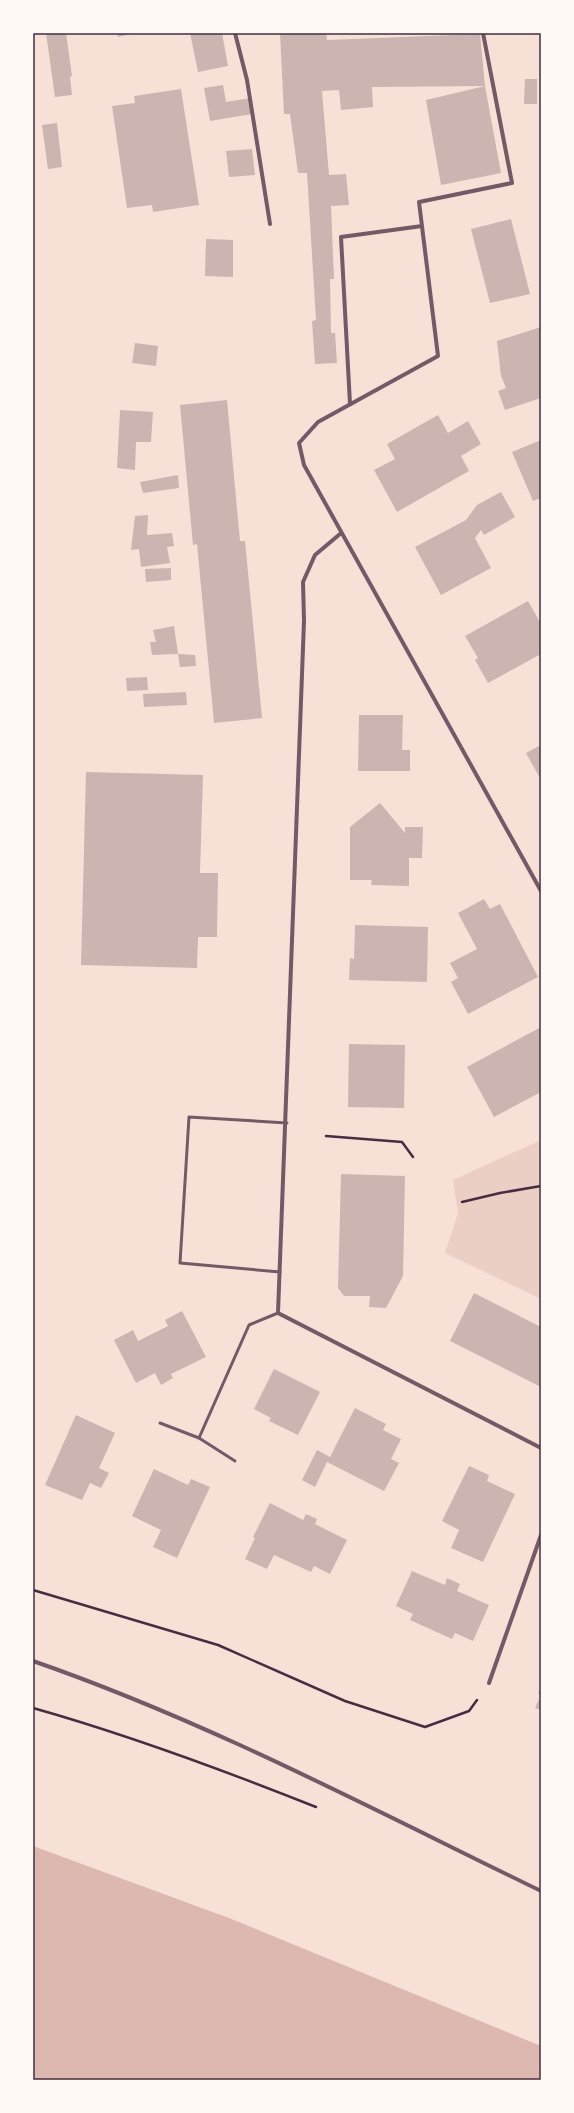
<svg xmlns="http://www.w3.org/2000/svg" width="574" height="2113" font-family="Rubik,sans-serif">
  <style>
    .green { fill: #ebcfc5 }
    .water { fill: #dcb8b0 }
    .building { fill: #ccb4b1 }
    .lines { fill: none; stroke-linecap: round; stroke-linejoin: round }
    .path { stroke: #4a2c40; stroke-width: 2.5 }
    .service { stroke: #755966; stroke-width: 3 }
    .minor { stroke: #755966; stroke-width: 4 }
    .neatline { fill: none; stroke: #4a2c40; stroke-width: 1.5 }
  </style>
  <rect width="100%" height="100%" fill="#f7e1d7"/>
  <polygon class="green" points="541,1140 541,1299 445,1253 458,1213 453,1180"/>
  <polygon class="water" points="33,1846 229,1918 541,2046 541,2080 33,2080"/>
  <g class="building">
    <polygon points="46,33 66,33 72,76 70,77 72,95 55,97"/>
    <polygon points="117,33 131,33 131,34 118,37"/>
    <polygon points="190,33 222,33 228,66 198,72"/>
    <polygon points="280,33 326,33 327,40 480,34 485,86 372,87 373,107 341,110 339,90 322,91 329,175 346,174 349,205 331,206 334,279 330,279 331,333 335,333 337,363 315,364 312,321 316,320 307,173 298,173 290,114 284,114"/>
    <polygon points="525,79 537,79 537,104 524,104"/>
    <polygon points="223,85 226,102 250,98 252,114 210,121 204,88"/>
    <polygon points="485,86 501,173 441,185 426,100"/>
    <polygon points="181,89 199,205 153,212 152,205 127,208 112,106 135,103 134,96"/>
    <polygon points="57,123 62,167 48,169 42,125"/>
    <polygon points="252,149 255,175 229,177 226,151"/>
    <polygon points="511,219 530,294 490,303 471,229"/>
    <polygon points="206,239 233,240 233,277 205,276"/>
    <polygon points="541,327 541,398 505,410 498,391 506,388 501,376 497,341"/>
    <polygon points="135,343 158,346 156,366 132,363"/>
    <polygon points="227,400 240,541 245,541 262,718 214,723 197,544 193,545 180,405"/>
    <polygon points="120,410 153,412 151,442 136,442 135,470 117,468"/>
    <polygon points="438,415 448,433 468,421 481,444 461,456 469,471 397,512 374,470 395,459 387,444"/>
    <polygon points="541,440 541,498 533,501 512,452"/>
    <polygon points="178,475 179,488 143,493 140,482"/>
    <polygon points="501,492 515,517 484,535 481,530 475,538 491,568 441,595 415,547 466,520 477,505"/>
    <polygon points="148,515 147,535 172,533 174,546 167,547 170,563 141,567 139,549 131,550 135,516"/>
    <polygon points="171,568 171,580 146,582 145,569"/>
    <polygon points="528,601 541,624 541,654 488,683 475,660 478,658 465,636"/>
    <polygon points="174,626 178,654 152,655 150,642 156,642 153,630"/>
    <polygon points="178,654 195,655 196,666 180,667"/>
    <polygon points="147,677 148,690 127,691 126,678"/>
    <polygon points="186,692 187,705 144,707 143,694"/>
    <polygon points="359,715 403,715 402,750 410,750 410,771 358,771"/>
    <polygon points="541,745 541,780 526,753"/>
    <polygon points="86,772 203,775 200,873 218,873 217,937 198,937 197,968 81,965"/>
    <polygon points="380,803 405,833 405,827 423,827 422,858 409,858 409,886 371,885 372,880 350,880 350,827"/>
    <polygon points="484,899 490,909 500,904 538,977 468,1014 451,982 458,978 450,963 477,949 458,913"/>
    <polygon points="355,925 428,927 427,982 349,980 350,958 354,959"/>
    <polygon points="541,1027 541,1092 494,1117 467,1067"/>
    <polygon points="349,1044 405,1045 404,1108 348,1107"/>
    <polygon points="341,1174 405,1176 403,1276 386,1308 369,1307 370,1296 344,1296 338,1288"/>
    <polygon points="474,1293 541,1327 541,1387 450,1341"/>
    <polygon points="182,1311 206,1357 171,1374 173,1378 161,1385 155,1373 136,1383 114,1340 133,1330 138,1341 168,1326 165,1320"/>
    <polygon points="274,1369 320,1392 298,1435 269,1421 271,1418 254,1409"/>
    <polygon points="355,1408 386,1424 383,1430 401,1439 391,1459 399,1463 384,1491 327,1462 315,1487 302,1480 317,1450 330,1457"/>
    <polygon points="76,1415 115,1433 99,1468 109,1473 101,1488 90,1483 82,1500 45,1485"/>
    <polygon points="469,1466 489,1475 487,1481 515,1494 483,1562 451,1548 459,1530 442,1521"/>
    <polygon points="154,1469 188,1485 191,1479 210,1487 177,1558 153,1547 161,1530 132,1516"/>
    <polygon points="270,1503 303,1520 306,1514 317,1519 315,1524 347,1540 330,1574 314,1566 311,1572 274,1555 267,1569 245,1559 255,1538 253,1537"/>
    <polygon points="412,1571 445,1585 447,1578 460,1584 457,1591 489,1605 473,1641 455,1633 452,1639 410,1620 413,1614 396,1606"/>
    <polygon points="541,1686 541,1710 535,1708 541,1695 538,1694"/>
  </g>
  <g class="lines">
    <g class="path">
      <polyline points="326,1136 402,1142 413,1157"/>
      <polyline points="462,1202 500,1193 541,1186"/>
      <polyline points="33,1590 218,1645 345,1701 425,1727 469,1711 477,1700"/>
      <path d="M33,1708C129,1735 223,1770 316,1807"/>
    </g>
    <g class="service">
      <polyline points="280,1272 180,1263 189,1117 287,1123"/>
      <polyline points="160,1423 199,1438 249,1325 278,1313"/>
      <polyline points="199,1438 235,1461"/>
    </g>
    <g class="minor">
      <polyline points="235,33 247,80 270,224"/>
      <polyline points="483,33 512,183 419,202 438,356 318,422 299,443 304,465 541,891"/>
      <polyline points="350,404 341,237 422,226"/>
      <polyline points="340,534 315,555 303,582 304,621 278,1313 541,1448"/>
      <path d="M33,1661C209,1722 374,1810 541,1891"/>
      <polyline points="489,1683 541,1535"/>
    </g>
  </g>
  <rect width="574" height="2113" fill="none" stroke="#fffaf5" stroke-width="68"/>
  <rect x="34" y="34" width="506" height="2045" class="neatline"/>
</svg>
